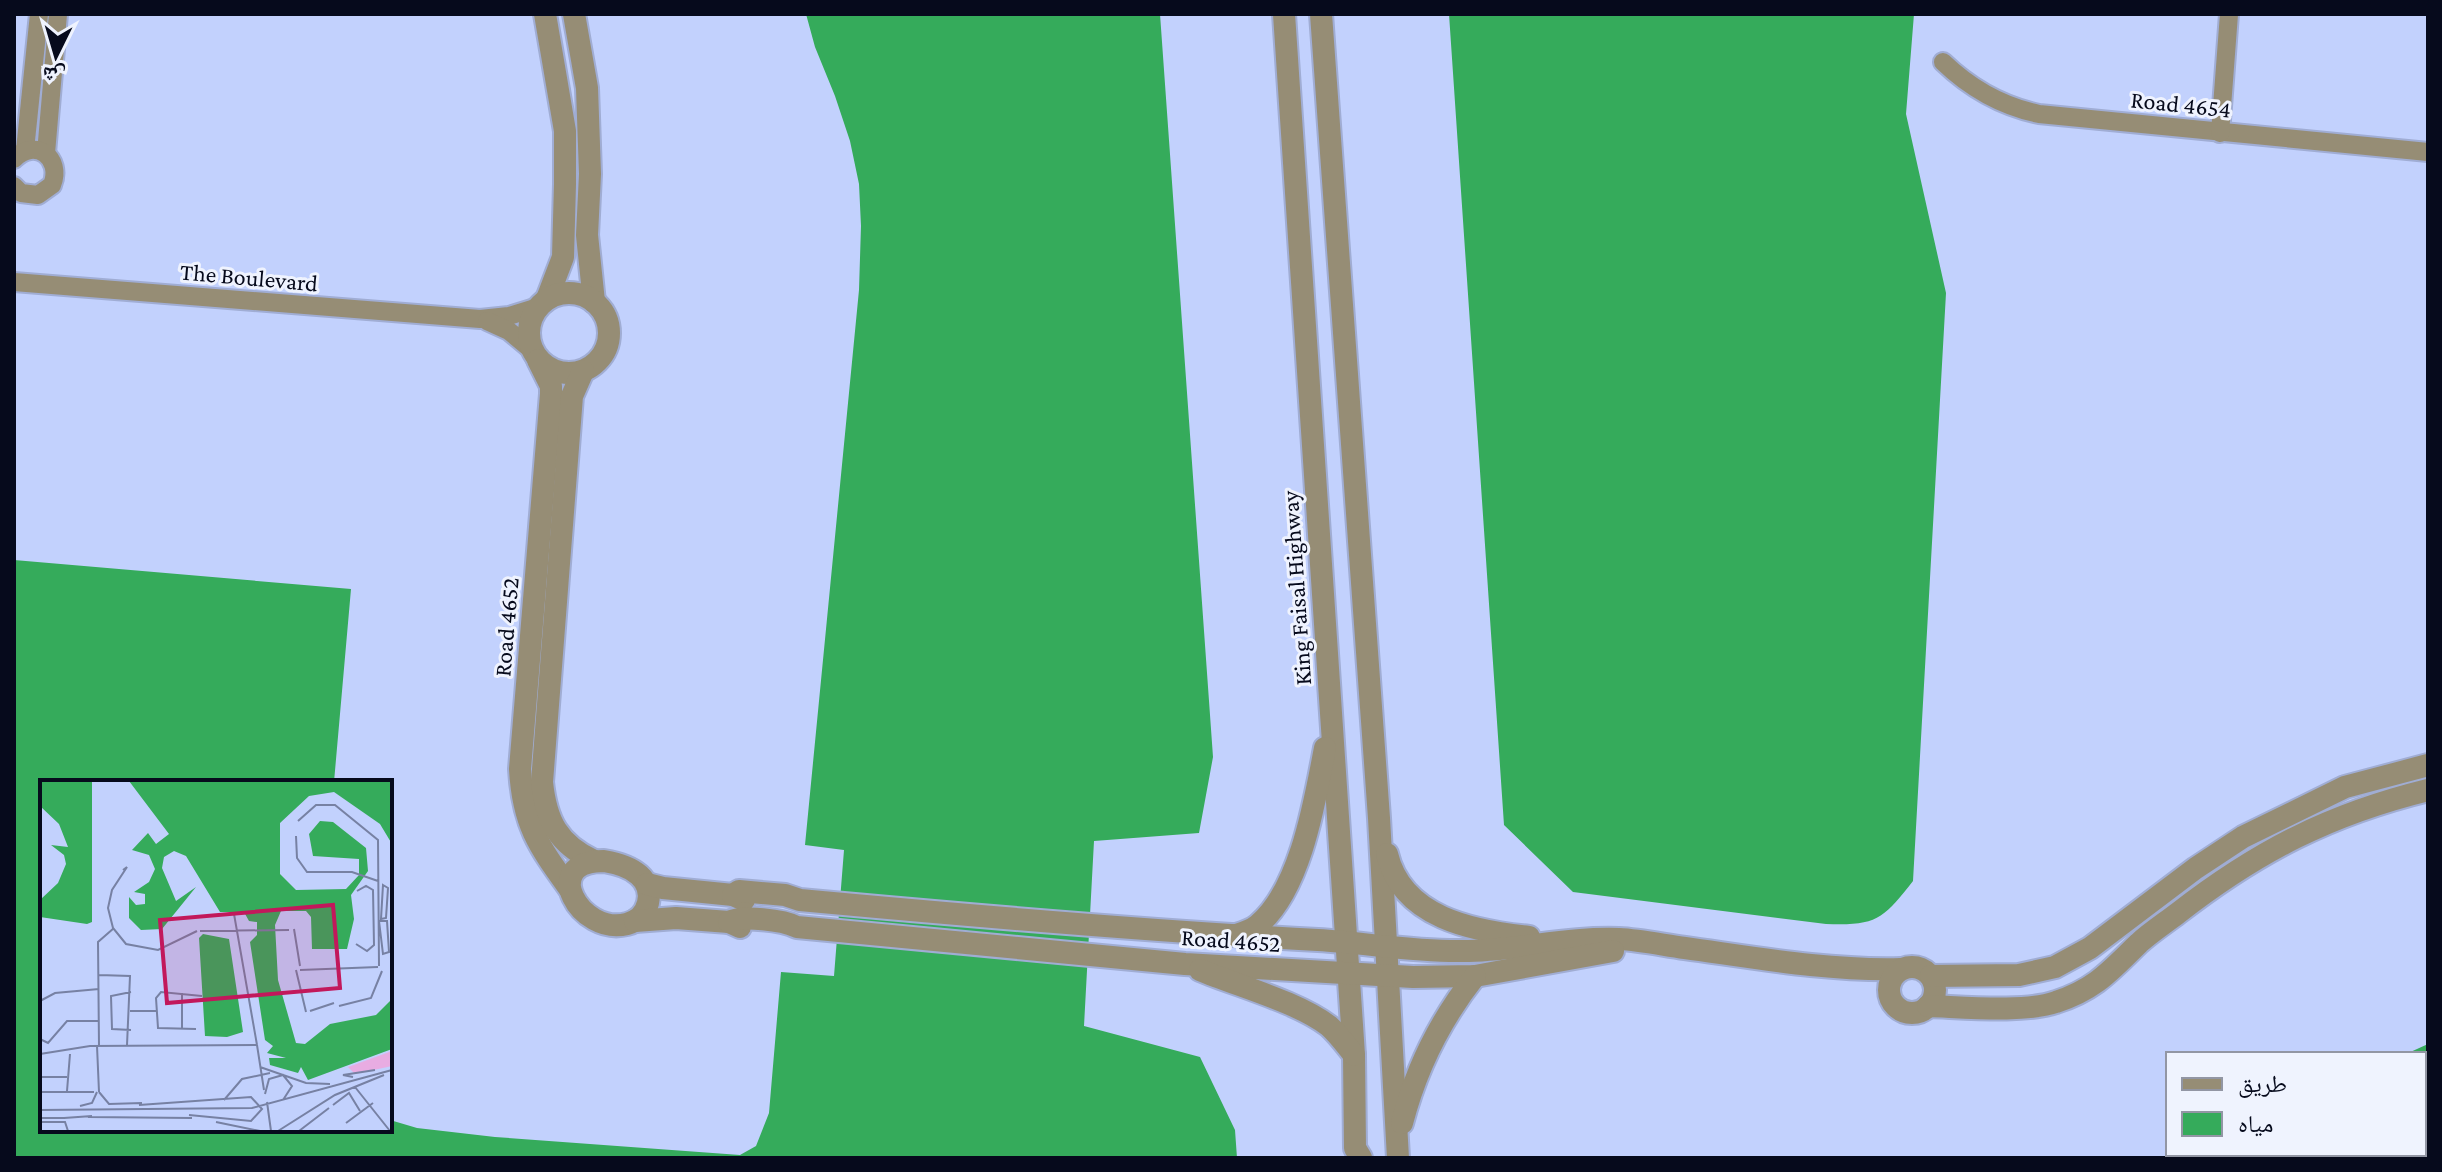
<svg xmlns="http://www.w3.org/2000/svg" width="2442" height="1172" font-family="'Crimson Pro','Noto Naskh Arabic',serif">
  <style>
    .water { fill: #35ab5b }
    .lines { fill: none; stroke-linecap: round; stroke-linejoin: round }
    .minor-casing { stroke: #a0add4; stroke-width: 22 }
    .tertiary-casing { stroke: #a0add4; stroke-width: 26 }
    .minor { stroke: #968d75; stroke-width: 18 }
    .tertiary { stroke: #968d75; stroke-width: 22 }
    .labels { text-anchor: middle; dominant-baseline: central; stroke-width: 6; stroke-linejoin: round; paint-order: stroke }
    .street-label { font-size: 24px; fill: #060a1c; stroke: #eff3fe }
    .inset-road { fill: none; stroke: #7781a3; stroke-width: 2 }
    .view { fill: #c2185b; fill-opacity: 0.15; stroke: #c2185b; stroke-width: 4 }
    .inset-edge { fill: none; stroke: #060a1c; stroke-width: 4 }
  </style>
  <rect width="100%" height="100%" fill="#c2d1fd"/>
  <g class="water">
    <polygon points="806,14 1160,14 1213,757 1199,833 1094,841 1084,1026 1200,1057 1235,1130 1237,1158 14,1158 14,560 351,589 334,782 42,782 42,1130 390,1130 390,1120 417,1128 495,1137 740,1155 756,1146 769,1113 781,972 834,976 844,850 805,845 859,290 861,226 859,184 850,141 835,96 815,47"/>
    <path d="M1449,14H1914L1906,114L1946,293L1913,881C1883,919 1877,926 1826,924L1573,892L1504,825Z"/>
    <polygon points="2428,1044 2428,1158 2280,1158 2283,1154 2424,1154 2424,1054 2406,1054"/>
  </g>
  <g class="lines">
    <defs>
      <g id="minor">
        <path d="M1943,62C1971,89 2001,106 2039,114L2428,152"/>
        <polyline points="2220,133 2229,14"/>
        <polyline points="25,150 39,14"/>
        <polyline points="46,153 58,14"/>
        <path d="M14,159C35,137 63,158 52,185L38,195L21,193L14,186"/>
        <polyline points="14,282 480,319 509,316 538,307"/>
        <polyline points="487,321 509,331 533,351"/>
      </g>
      <g id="tertiary">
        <polyline points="545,14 565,131 565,184 563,257 547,299"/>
        <polyline points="574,14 587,88 590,174 587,235 594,302"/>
        <polyline points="1284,14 1354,1055 1355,1148 1361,1158"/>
        <polyline points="1321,14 1379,818 1398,1158"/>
        <circle cx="569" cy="333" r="40"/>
        <path d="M538,360L551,386V394L520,769C523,824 538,845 569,888"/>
        <path d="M583,371L572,396L542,782C546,821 558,844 594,861"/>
        <path d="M1387,854C1402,918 1473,931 1529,937"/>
        <path d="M604,861C616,863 629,866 639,875C656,890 650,918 627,924C580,936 538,861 604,861Z"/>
        <polyline points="647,884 663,888 733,895 744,900"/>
        <path d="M733,895L739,891L785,895L800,900C973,916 1145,931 1318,940C1367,943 1414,952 1463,951C1515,951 1567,937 1619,939C1641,940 1663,945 1685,948C1757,958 1829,971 1901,969"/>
        <polyline points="635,921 676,918 729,922 740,927"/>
        <path d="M729,922C742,915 783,920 797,927L1185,964L1413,977L1475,976L1613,951"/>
        <path d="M1236,935C1243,933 1252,930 1258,925C1301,889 1315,800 1325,748"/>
        <circle cx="1912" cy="990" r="23"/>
        <path d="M1200,970C1238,986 1298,1002 1329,1026C1339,1035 1346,1045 1354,1055"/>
        <polyline points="1931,976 2019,975 2055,967 2090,948 2196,868 2243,837 2345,787 2428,765"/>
        <path d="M1928,1006C1962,1007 2025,1013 2056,1002C2096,989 2111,970 2139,943C2151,932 2165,923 2178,913C2258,851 2330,814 2428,790"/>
        <path d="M1402,1123C1416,1069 1441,1019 1475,976"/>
      </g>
    </defs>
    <use href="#minor" class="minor-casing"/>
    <use href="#tertiary" class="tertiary-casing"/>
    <use href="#minor" class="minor"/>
    <use href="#tertiary" class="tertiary"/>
  </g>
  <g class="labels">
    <g class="street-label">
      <text transform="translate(2181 104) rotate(6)">Road 4654</text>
      <text transform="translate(249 277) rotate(5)">The Boulevard</text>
      <text transform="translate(1296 588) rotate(-94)">King Faisal Highway</text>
      <text transform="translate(506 627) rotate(-85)">Road 4652</text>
      <text transform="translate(1231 940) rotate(4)">Road 4652</text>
    </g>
  </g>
  <g transform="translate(40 780)">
    <rect width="352" height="352" fill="#c2d1fd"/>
    <path d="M352,271V286L315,294L308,287Z" fill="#e8ace2"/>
    <path d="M0,1H52V142L47,144L0,137V120L18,103L26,84L24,75L11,65L28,67L19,44L0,26ZM89,1H352V64L340,44L294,12L269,16L240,43V94L256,110L306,109L319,95V79L273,76L269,54L280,41L293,42L326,68L328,91L311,115L314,139L307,169H272L271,137L266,131H241L235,145L238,200L256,263L265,264L290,244L336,235L352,219V269L268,300L261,287L258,293L230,285L229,278H246L227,273L233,266L225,260L210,162L217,155V142L209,141L204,132H180L146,76L134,71L124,77L122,88L136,121L156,107L122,149L101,150L89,138V117L96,125L105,124V114L94,112L109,102L115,89L109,75L92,70L108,53L116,64L129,54ZM163,154L189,159L203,252L187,257L165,256L159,158Z" fill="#35ab5b"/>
    <path class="inset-road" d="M258,41L276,25H295L338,60L339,186M256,56L257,78L267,92H312L338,101M83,90L87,87L72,110L68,128L73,148L86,164L118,170L157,151M343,105L348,108L346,138L341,139ZM194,134L217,265M339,141H347L349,172L343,174ZM254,149L260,186M160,151L249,150M316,164L327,171L334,165L333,110L326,106L317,111M256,190L266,232M260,190L338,187M59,195L90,196L87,265M142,213V249M0,221L15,213L59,209M299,226L331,218L342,191M90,231H116M270,231L294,223M156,249L118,248L116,218L121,212L162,216M91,250L72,249L71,216L91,212M0,259L8,263L27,241H59M57,266L59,312M59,266L58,162L74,148M0,274L50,266L217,265L224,310M220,287L266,303L290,304M0,297H27M313,297L303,295L335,290M315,307L350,351M27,311L30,274M0,312H54M59,312L69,324L102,323M225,314L229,299L243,295L252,306L243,320M184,320L202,299L230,293M227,322L231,351M99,325L211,317L222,329L211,341L149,335M293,325L309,313L320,331M40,326L52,323L57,312M0,330L212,328L352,290M48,337L152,338M0,338H28M24,338L52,336M0,342H25L28,351M176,342L220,351M306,343L333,323M238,351L295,315L344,295M259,351L289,328"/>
    <path class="view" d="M293,125L300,208L127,223L120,140Z"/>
    <rect width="352" height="352" class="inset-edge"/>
  </g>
  <rect width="2442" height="1172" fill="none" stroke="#060a1c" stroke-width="32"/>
  <rect x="2166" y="1052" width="260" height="104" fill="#eff3fe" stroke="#9296a4" stroke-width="2"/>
  <rect x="2182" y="1078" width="40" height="12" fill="#968d75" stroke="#9296a4" stroke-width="2"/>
  <text x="2238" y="1092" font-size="24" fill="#060a1c">طريق</text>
  <rect x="2182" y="1112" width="40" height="24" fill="#35ab5b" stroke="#9296a4" stroke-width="2"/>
  <text x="2238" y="1132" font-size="24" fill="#060a1c">مياه</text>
  <g transform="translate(56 56) rotate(185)" stroke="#eff3fe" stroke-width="6" paint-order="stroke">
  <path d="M0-6L14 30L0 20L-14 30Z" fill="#060a1c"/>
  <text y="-12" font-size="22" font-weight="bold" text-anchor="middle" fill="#060a1c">ش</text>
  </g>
</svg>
